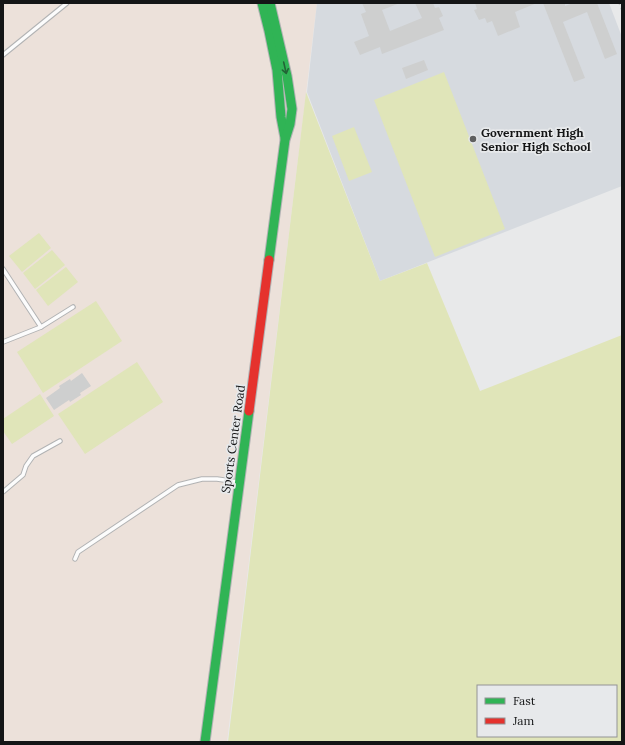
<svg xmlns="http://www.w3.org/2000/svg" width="625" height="745" font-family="Lora,serif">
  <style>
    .commercial { fill: #ece1da }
    .built { fill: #d6dadf }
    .green { fill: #e0e5b9; fill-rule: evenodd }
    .building { fill: #cecfcf }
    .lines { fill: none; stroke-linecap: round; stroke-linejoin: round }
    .lane-casing { stroke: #b2b3b4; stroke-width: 5.5 }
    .fast-casing { stroke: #b2b3b4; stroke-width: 11 }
    .jam-casing { stroke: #b2b3b4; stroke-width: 11 }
    .path { stroke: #c8c9c9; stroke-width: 1.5; stroke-dasharray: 2 3; stroke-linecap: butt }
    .lane { stroke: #fcfcfc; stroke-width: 3.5 }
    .fast { stroke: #30b455; stroke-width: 9 }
    .jam { stroke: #e5322d; stroke-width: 9 }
    .oneway { stroke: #226436 }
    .poi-dot { fill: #5e5f60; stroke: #e7e9eb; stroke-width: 1.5 }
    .labels { text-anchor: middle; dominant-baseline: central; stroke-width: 3.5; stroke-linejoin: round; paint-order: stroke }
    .poi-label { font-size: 12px; font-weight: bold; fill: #141516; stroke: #e7e9eb; text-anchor: start }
    .street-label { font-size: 12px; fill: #141516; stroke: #e7e9eb }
  </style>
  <rect width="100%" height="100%" fill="#e8e9ea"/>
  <polygon class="commercial" points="3,3 317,3 227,742 3,742"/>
  <polygon class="built" points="317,3 609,3 622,37 622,186 380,281 307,92"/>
  <g class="green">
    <polygon points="444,72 505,229 435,257 374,100"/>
    <path d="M306,92L380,281L427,263L480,391L622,335V742H228ZM478,686H616V736H478Z"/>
    <polygon points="354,127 372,172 349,181 332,136"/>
    <polygon points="39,233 51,248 22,272 9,256"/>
    <polygon points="52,250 65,265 35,289 23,273"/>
    <polygon points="66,267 78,282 48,306 36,290"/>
    <polygon points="96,301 122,341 43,393 17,352"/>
    <polygon points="137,362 163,402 85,454 58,414"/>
    <polygon points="40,394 54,416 12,444 3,431 3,419"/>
  </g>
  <g class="building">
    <polygon points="362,3 400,3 382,10 390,31 422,18 415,3 433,3 435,8 439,7 443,16 439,18 444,30 382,54 380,47 360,55 354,42 369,36 361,14 366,12"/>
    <polygon points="475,3 537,3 515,12 520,27 498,36 492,21 487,23 485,18 479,20 474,10 477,9"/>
    <polygon points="543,3 565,3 565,6 573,3 597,3 617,54 605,59 587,12 563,22 585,78 574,82"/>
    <polygon points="424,60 428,70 406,79 402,68"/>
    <polygon points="82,373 91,386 80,393 81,395 70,402 69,400 54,410 46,398 60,388 59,386 70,379 71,381"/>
  </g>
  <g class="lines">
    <defs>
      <g id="lane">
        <polyline points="3,55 67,3"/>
        <polyline points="3,269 41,327"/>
        <polyline points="3,342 41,327 73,307"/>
        <polyline points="3,492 23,475 26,466 33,456 60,441"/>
        <polyline points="75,559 78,552 178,485 202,479 217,479 238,482"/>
      </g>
      <g id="fast">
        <polyline points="262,3 269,31 277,70 281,117 285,138"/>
        <polyline points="269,260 285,140 290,124 292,109 287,76 270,3"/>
        <polyline points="205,742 249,411"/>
      </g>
      <polyline id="jam" points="249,411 269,260"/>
    </defs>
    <use href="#lane" class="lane-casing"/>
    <use href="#fast" class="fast-casing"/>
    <use href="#jam" class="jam-casing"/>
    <polyline class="path" points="619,3 622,11"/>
    <use href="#lane" class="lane"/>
    <use href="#fast" class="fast"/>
    <use href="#jam" class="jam"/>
  </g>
  <defs><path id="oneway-shaft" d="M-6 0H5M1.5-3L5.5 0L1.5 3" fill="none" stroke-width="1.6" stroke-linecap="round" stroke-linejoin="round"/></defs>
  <use class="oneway" href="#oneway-shaft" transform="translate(285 68) rotate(77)"/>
  <circle class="poi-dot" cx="473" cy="139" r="4"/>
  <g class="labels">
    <g class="poi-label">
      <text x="481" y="132">Government High<tspan x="481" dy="14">Senior High School</tspan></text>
    </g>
    <g class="street-label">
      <text transform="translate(233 439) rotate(-82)">Sports Center Road</text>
    </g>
  </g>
  <rect width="625" height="745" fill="none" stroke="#141516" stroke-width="8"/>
  <rect x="477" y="685" width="140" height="52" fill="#e7e9eb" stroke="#939496"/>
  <rect x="485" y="698" width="20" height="6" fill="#30b455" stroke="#939496"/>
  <text x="513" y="705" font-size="12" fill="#141516">Fast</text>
  <rect x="485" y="718" width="20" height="6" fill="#e5322d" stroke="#939496"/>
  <text x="513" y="725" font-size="12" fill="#141516">Jam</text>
</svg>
